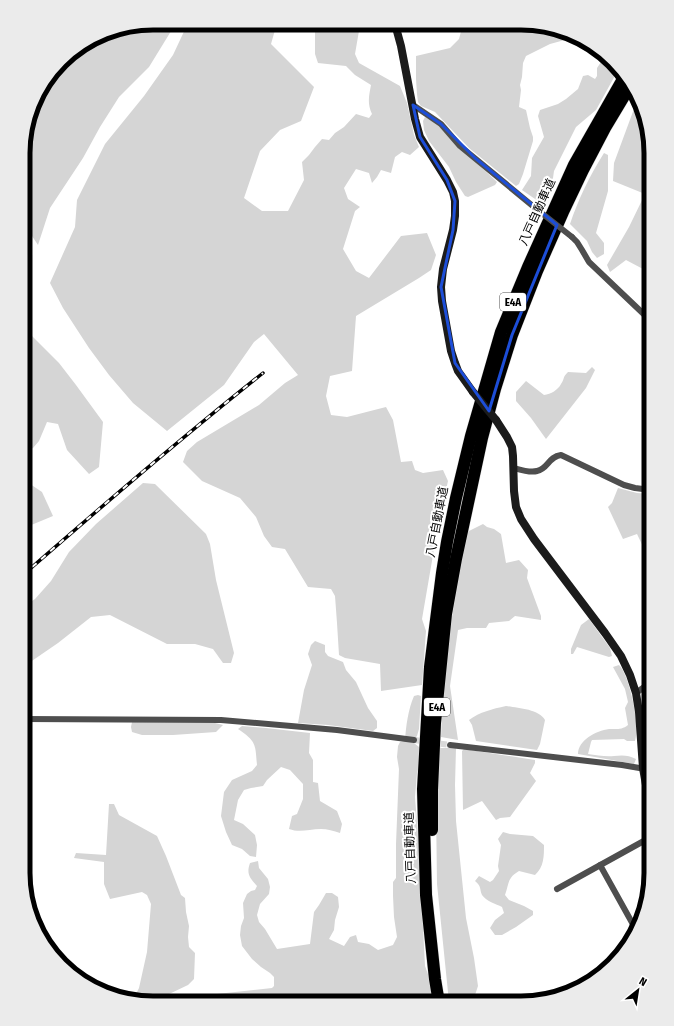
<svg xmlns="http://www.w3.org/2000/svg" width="674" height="1026" font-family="'Fira Sans Condensed','Noto Sans JP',sans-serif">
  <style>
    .green { fill: #d5d5d5 }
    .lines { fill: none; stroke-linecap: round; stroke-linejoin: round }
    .street-tunnel { stroke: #d9d9d9; stroke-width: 6; stroke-dasharray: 6 3; stroke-linecap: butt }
    .highway-casing { stroke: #dbdbdb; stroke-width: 13 }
    .street { stroke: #4e4e4e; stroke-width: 6 }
    .secondary { stroke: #1b1b1b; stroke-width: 8 }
    .highway { stroke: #000; stroke-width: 12 }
    .rail-casing { stroke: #000; stroke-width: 3.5 }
    .rail { stroke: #fff; stroke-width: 2; stroke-dasharray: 6; stroke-linecap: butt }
    .street-bridge { stroke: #4e4e4e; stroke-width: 6 }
    .secondary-bridge { stroke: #1b1b1b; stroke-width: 8 }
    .marked { fill: none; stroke: #1d4ed8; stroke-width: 3; stroke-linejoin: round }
    .labels { text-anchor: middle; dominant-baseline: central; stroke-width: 4; stroke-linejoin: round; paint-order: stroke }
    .shield { fill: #fff; stroke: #4c4c4c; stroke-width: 1 }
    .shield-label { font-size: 11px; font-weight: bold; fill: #000 }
    .street-label { font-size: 12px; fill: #000; stroke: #fff }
    .rim { fill: none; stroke: #000; stroke-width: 5 }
  </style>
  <rect width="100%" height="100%" fill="#fff"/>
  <g class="green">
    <polygon points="153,23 176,23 149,67 119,97 100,127 83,158 50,208 38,245 24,224 24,136 40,88 67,55 111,30"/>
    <path d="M188,23H277L271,44L314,87L301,121L280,130L260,151L244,198L262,211H288L304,180L302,162L309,155L315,147L322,139L329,140L335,133L344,127L356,114L369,118L372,114C367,103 369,96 371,85L355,75L346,66L318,63L315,54V23L357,24L360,25L355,54L359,63L400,86L407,103L414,135L419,147L410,155L402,152L395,157L391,173L381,170L377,177L372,183L369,173L356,169L344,188L348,199L360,207L355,211L343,249L356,271L369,278L401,236L427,233L436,255L431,270L419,278L356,316L352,371L330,376L326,396L331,415L347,417L386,407L393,420L401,462L412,461L415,470L423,473L443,470L448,481L438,526L422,619L426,631L422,685L381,691L380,664L345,658L339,655L337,623L335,596L331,589L308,587L285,549L272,547L264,536L256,517L240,498L202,481L183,462L187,451L197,442L259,405L285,383L298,375L264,334L254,342L224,385L167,431L133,403L109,375L89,348L63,308L50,283L75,227L77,200L105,144L144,96L173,55Z"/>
    <polygon points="463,24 538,24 572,38 550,44 526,56 523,63 522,77 520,85 521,90 519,107 526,110 530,128 533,137 533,141 523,174 519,184 516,186 469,148 435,112 421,106 418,102 417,94 416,79 416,56 450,48 459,39"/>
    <polygon points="605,56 617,72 596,110 576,127 554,171 553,178 538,201 522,190 531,176 532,158 544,137 538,116 540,110 558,104 566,99 578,89 583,76 588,75 595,79 597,76 597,68"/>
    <polygon points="638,98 641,103 651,153 651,270 643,269 626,260 610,272 607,265 629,227 645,194 613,181 614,163"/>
    <polygon points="425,117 439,125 478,164 497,182 495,185 468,197 465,196 456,182 449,167 429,141 424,130 423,121"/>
    <path d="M604,153L608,155V191L596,233L604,243V254L597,258L592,252L587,241L570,224C578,200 590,175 604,153Z"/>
    <polygon points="24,334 32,336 59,363 76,385 103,422 99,467 89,474 67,450 58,424 47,422 39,441 33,448 24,452"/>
    <path d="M592,367L595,370L586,388L546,439L531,418L516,401V392L526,381L544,395C551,394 558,390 561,384C565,378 562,378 568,372L586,373Z"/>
    <polygon points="24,480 42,492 53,516 24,528"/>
    <polygon points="143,483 155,484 206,534 210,544 216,580 234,653 231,663 223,663 213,649 195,644 167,644 110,615 91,617 58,643 23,667 23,607 35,599 51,581 69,552 96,524"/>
    <polygon points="618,488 637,493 651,494 651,558 647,555 637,534 623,539 608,507 612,503"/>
    <path d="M483,524L487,527L494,529L501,534L506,563L519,560L528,570L527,578L541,616V620L515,616L509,621L489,623L486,628H467L458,630L450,686L458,740L441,737C442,719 442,702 444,685C449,634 456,582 467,532Z"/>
    <polygon points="589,619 610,648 612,656 609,657 577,647 573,654 571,654 571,649 581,625"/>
    <polygon points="315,641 325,645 325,652 328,656 343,662 346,670 356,682 368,708 377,721 377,728 373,731 328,725 298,723 304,690 312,665 308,654 311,645"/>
    <path d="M619,665C621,667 623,670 624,673C631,686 640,727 635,741H627L624,739L592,740L591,742L588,754C596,755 606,757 614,756C622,755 629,755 636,759L634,764L578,754C578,740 596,731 609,729C616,729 622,730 628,725L625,708L628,702L625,689L613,667Z"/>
    <path d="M418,695L421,696L419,729L417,736L415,738L414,743L419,747V767L417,773L415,797L416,810L419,847L425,966L429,977L433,1003L173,1002L189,997L272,988L274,986V977L270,973L261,967L252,959L242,946L240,935L241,926L244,918L243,903L247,894L251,891L255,890L257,886C250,878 246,874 250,863L258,861L259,868L268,879L270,887L269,894L260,904L257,915L259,922L265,929L277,949L310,944L314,912L319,905L326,893H332L338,897L339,907L335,920L334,930L329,939L344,946L350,937L356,935L358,942L369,944L378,950L393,945L397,937L394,917L393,896V882L396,878V844L399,769L397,757L398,746L400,742L405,741C406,726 408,710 414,696Z"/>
    <path d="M506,706C517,708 539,709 545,720L540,744L537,750L476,741L472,725L469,720C480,712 492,709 506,706Z"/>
    <polygon points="132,722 215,723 223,725 216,732 173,735 142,735 132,732 131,727"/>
    <path d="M242,726L266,728L310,733L309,753L313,760V782L318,783L320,801L337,811L342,824L340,833C334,831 327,829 321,829C309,829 300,833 289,829L292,816L297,814L303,799V784L290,770L281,767L267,780L263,786L251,788L244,790L238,800L234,820L243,824L255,835L257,845L256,857L250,856L242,849L232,845L226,832L221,816L224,792L232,780L252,771L257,765C255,744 257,742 238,729Z"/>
    <polygon points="440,748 456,748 455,785 456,821 466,918 474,958 478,986 475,995 466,1000 449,1002 437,884 436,809 438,772"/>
    <polygon points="464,749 535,760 535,763 530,773 536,781 510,817 500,818 496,820 482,801 463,810 462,751"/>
    <polygon points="109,804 114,804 119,815 157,836 166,856 181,895 185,898 186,912 189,926 188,937 189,947 195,953 194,979 188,985 167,995 163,1002 136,1002 127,998 135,996 139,988 147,952 151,904 147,895 142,892 110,899 104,884 104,862 74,858 76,853 106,855"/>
    <path d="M503,832L510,834L533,836L544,845C544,856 544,867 535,875L519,871C507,878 509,884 505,895L509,900L524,906L533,911V915L516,927L502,935H495L490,928L495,920L504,913L502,907C496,904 486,901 482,895C479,888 482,887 475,881L479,876L490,882L493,880L499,871L498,866L501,845L498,839Z"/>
  </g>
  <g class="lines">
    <polyline class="street-tunnel" points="414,740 450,745"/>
    <defs>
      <g id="highway">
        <polyline points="432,830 432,790 435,723 446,614 456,559 482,438 495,389 512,335 537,271 563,212 583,170 605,128 629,88"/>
        <polyline points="439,1003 435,979 426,895 423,789 430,667 442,573 447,542 456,498 471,436 501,332 528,267 574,165 623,79"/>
      </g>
    </defs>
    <use href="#highway" class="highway-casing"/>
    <g class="street">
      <polyline points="413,105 441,124 460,146 534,207"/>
      <polyline points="572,237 577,242 582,250 589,262 651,321"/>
      <path d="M514,468C521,470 530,473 537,471C548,469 548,457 561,455L624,485L635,488L651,490"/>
      <polyline points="636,693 651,682"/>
      <polyline points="23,719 221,720 337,730 414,740"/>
      <polyline points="450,745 622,765 651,770"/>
      <polyline points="600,865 635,928"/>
      <polyline points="557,889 651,837"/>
    </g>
    <g class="secondary">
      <polyline points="395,24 401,46 415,119 420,137 447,180 453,192 455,201 455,216 453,230 443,269 441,287 442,301 451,351 455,363 458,371 473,392"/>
      <polyline points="496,420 507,437 512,447 513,456 514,491 516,507 521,519 534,539 605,633 621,656 630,675 636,693 639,712 643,768 646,785 651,800"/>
    </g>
    <use href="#highway" class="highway"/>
    <defs>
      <g id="rail">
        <path d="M23,575C102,506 181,438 263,373"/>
        <polyline points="543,999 572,990 582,986"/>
      </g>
    </defs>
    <use href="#rail" class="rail-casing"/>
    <use href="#rail" class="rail"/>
    <polyline class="street-bridge" points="534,207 572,237"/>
    <polyline class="secondary-bridge" points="473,392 496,420"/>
  </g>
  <path class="marked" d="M413,105L441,124L475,158L557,225L512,335L489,411L455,363L441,287L453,230L455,201L447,180L420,137Z"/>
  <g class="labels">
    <g class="shield">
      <rect x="500" y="293" width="26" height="18" rx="3"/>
      <rect x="424" y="698" width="26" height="18" rx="3"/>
    </g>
    <g class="shield-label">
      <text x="513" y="302">E4A</text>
      <text x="437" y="707">E4A</text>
    </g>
    <g class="street-label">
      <text transform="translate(537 212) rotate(-66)">八戸自動車道</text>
      <text transform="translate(437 522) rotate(-79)">八戸自動車道</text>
      <text transform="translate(410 848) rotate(-92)">八戸自動車道</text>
    </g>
  </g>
  <path d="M0 0H674V1026H0ZM153 30H521A123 123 0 0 1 644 153V873A123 123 0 0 1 521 996H153A123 123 0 0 1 30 873V153A123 123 0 0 1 153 30Z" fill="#ebebeb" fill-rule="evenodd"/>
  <path class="rim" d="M153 30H521A123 123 0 0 1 644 153V873A123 123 0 0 1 521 996H153A123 123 0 0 1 30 873V153A123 123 0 0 1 153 30Z"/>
  <g transform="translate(638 990) rotate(30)" stroke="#ffffff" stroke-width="3" paint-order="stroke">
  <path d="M0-3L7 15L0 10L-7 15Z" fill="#000000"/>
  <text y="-6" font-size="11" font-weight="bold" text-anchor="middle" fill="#000000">N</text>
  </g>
</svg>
